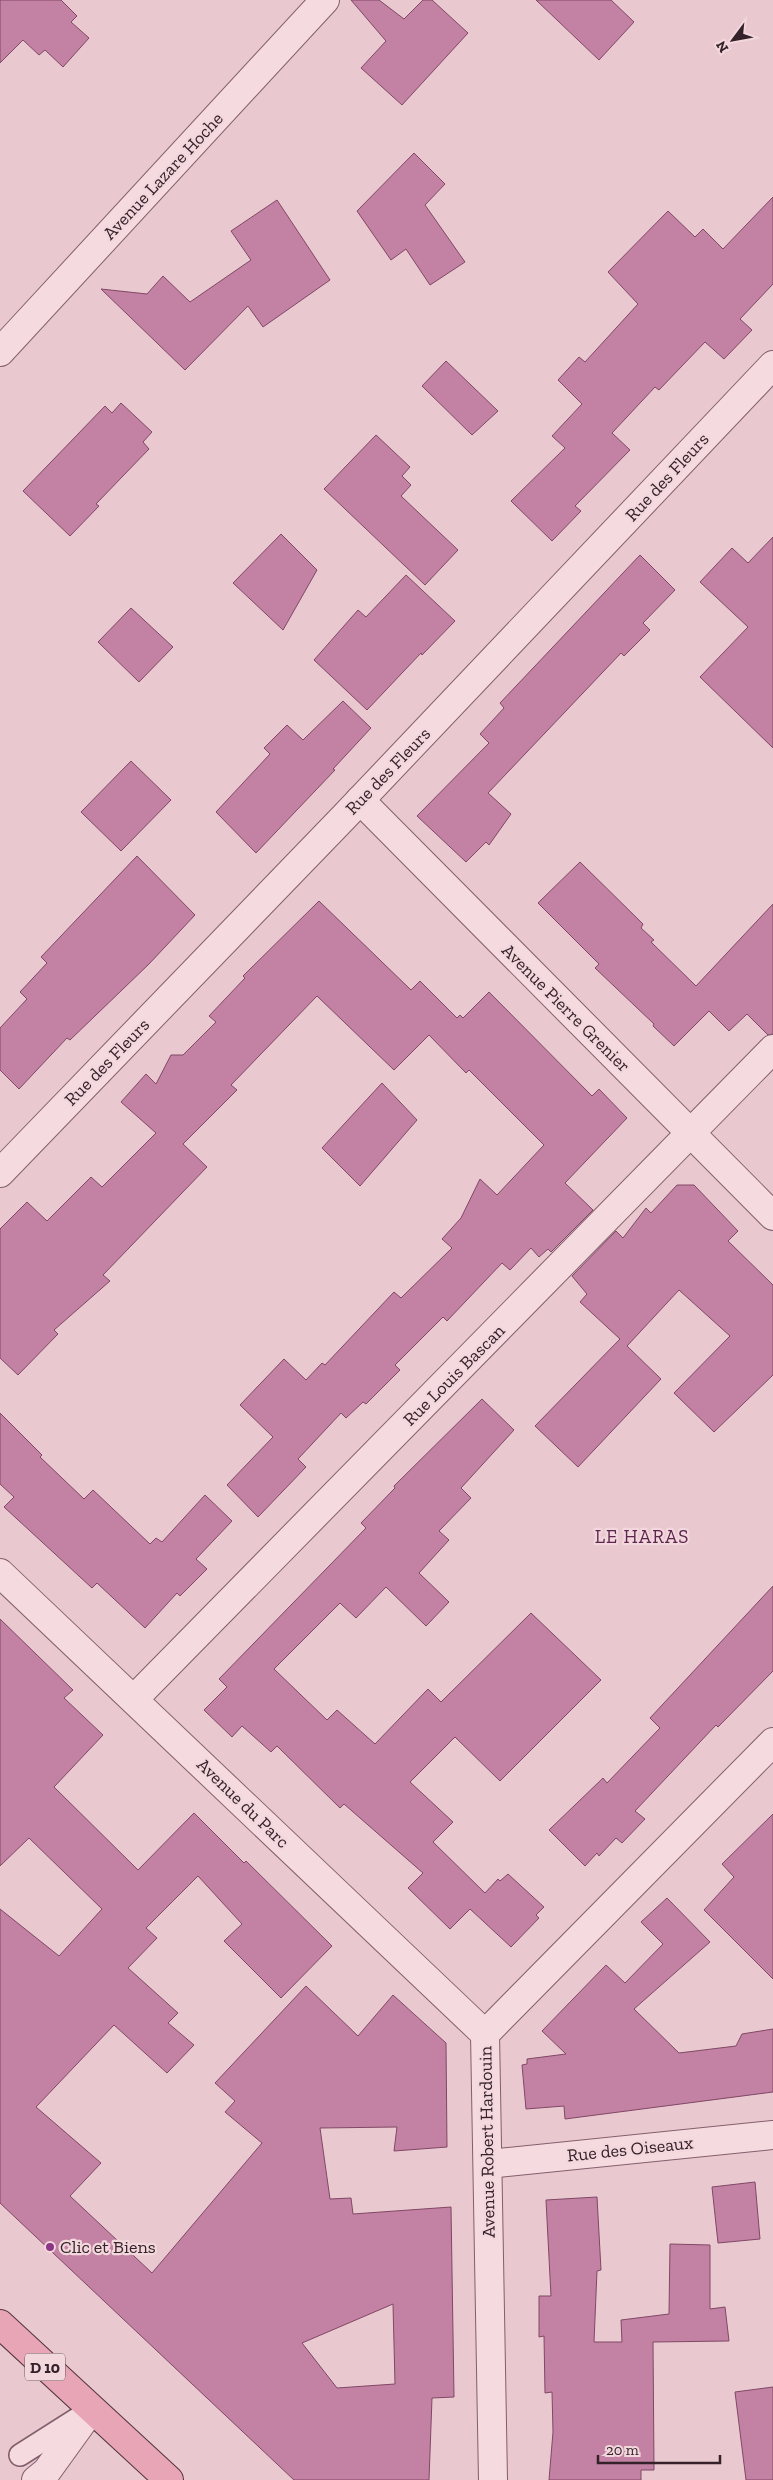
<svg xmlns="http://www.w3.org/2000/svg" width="773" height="2480" font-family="'Zilla Slab',serif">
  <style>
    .building { fill: #c382a3; stroke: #804865; fill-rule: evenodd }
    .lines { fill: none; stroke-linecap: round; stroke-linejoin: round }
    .service-casing { stroke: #835f6d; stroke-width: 24 }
    .minor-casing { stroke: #835f6d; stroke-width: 30 }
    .primary-casing { stroke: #523341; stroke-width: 30 }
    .service { stroke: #f5dae0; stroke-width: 21 }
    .minor { stroke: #f5dae0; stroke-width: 28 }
    .primary { stroke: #e8a5b5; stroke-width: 28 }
    .poi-dot { fill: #8b3686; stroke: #f2d7dc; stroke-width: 2 }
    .labels { text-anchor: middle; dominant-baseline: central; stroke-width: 4.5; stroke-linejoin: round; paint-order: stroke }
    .shield { fill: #f2d7dc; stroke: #6e585f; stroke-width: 1 }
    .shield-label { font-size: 16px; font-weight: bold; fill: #35212a }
    .street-label { font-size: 18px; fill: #35212a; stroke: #f2d7dc }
    .poi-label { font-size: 18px; fill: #35212a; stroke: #f2d7dc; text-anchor: start }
    .neighbourhood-label { font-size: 19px; letter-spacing: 1px; fill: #5d254d; stroke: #f2d7dc }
  </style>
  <rect width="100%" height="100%" fill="#e9c8cf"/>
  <g class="building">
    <polygon points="0,0 61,0 77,16 71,22 89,38 63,67 45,50 39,55 23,40 0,63"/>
    <polygon points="351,0 379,0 404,19 423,0 432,0 468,33 402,105 361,68 386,41"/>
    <polygon points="536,0 611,0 634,22 599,60"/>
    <polygon points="414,153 445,184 425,205 465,262 430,285 406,249 391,260 357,211"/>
    <polygon points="773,197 773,284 740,319 752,330 724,359 705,342 659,390 655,387 612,433 630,450 575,506 581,511 552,541 511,501 565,448 552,436 582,404 558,380 579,357 585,362 638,304 608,272 668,211 695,237 703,229 723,249"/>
    <polygon points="277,200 330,280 263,327 248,306 185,370 101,289 147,294 163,276 190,302 251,260 231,231"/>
    <polygon points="446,361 498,411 472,435 422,386"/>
    <polygon points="121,403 152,432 143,442 149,449 96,504 99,506 70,536 23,491 105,406 112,413"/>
    <polygon points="376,435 410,467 402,476 411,485 401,496 458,550 425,585 324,489"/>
    <polygon points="281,534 317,570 283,630 233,583"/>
    <polygon points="773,537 773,748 700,677 748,627 700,582 732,548 748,563"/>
    <polygon points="640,555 675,590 643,623 650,630 624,656 621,653 488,793 511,814 489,845 486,842 466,862 417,816 489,743 480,734 504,708 500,703"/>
    <polygon points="406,575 455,621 422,655 421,653 367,710 314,660 358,610 366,617"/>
    <polygon points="131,608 173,647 139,682 98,642"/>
    <polygon points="343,701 371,728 333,769 335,770 256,853 216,812 270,754 264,748 287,725 303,740"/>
    <polygon points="131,761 171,800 121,851 81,812"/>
    <polygon points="137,856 195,915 149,964 70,1040 67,1038 19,1089 0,1070 0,1028 27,999 20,992 47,963 41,957"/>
    <polygon points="580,862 643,924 641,928 654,940 651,942 696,986 773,904 773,1034 768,1035 747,1014 729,1031 709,1011 674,1046 653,1026 654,1024 595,968 599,964 538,903"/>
    <polygon points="319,901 411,990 420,981 457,1018 460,1015 463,1018 489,992 592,1096 599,1089 627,1118 565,1183 593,1210 551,1252 548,1249 539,1257 531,1248 510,1270 502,1263 447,1321 443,1317 395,1365 400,1370 366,1404 363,1402 346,1418 341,1413 298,1459 306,1467 258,1517 227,1485 273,1437 240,1405 284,1359 306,1380 322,1363 325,1365 394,1292 401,1298 452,1248 442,1239 461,1218 480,1179 497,1195 544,1145 469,1070 466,1073 429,1035 394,1070 317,996 231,1085 237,1090 183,1144 207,1167 103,1275 110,1281 54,1330 58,1334 18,1375 0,1358 0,1229 27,1202 47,1221 91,1177 102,1187 156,1133 121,1102 146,1074 156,1084 171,1055 183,1055 216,1022 209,1016 245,978 243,976"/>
    <polygon points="382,1083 417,1120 360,1186 322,1148"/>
    <polygon points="677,1185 694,1185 738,1231 728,1241 773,1285 773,1375 714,1432 674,1393 730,1336 679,1290 627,1346 661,1379 578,1467 535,1426 620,1339 580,1302 587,1294 572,1276 616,1231 623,1238 646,1208 651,1213"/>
    <polygon points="482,1399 514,1430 461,1488 471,1498 439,1531 449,1540 419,1573 449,1602 426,1626 386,1587 356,1618 340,1603 274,1669 327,1720 337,1710 375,1744 428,1689 441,1702 531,1613 601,1680 500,1781 455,1737 410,1782 453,1822 433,1842 485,1893 498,1879 500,1881 508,1874 544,1907 536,1915 539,1918 511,1947 470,1909 450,1929 408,1888 423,1873 344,1804 340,1808 277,1746 271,1752 242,1726 232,1737 204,1710 227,1687 219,1679 366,1528 361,1523 395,1488 394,1486"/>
    <polygon points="0,1413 42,1455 40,1457 84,1499 93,1490 150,1544 156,1538 162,1542 205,1495 232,1521 196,1559 207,1569 180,1596 177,1593 145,1628 97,1583 92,1588 4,1507 14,1497 0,1484"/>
    <polygon points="773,1586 773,1671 718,1727 716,1725 635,1811 645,1819 622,1843 616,1838 599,1856 597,1853 585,1866 549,1830 603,1778 607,1783 660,1728 650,1718"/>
    <path d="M0,1619L73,1690L64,1698L103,1735L54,1787L138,1870L194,1813L244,1863L246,1861L332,1946L281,1998L224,1941L242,1924L198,1876L146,1928L157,1938L128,1968L178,2013L168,2023L194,2045L167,2073L114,2025L36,2107L101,2163L70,2196L152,2273L262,2143L225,2112L235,2101L215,2083L306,1986L358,2036L393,1995L446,2043L447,2147L394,2151L397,2127L320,2128L330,2199L351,2198L353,2214L451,2207L454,2397L432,2398L429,2480H294L0,2203V1909L59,1956L102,1909L29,1838L0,1866ZM393,2304L395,2384L337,2388L302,2343Z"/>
    <polygon points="773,1814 773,1979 704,1910 734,1877 722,1864"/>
    <polygon points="667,1898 710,1942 634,2009 679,2053 736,2046 742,2034 773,2029 773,2092 565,2119 564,2106 526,2109 522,2065 527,2064 527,2059 566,2054 542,2031 606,1965 625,1983 663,1944 641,1922"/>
    <polygon points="755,2182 760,2239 718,2243 712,2187"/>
    <polygon points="597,2197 601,2270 597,2271 594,2342 622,2342 621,2320 669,2314 670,2244 710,2245 710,2309 725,2307 729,2341 653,2342 654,2470 641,2470 641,2480 549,2480 553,2432 552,2392 545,2393 544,2336 539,2337 539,2296 551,2296 546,2200"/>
    <polygon points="773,2387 773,2480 746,2480 735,2392"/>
  </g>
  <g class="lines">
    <defs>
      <polyline id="service" points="20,2455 83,2415"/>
      <g id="minor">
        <polyline points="0,352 325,0"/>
        <polyline points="360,800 773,1216"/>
        <polyline points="0,1173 344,817 773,365"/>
        <polyline points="0,1573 485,2034"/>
        <polyline points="134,1699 773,1049"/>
        <polyline points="488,2164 773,2135"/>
        <polyline points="36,2480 47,2471 91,2410"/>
        <polyline points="493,2480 485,2034 773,1742"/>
      </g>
      <polyline id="primary" points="0,2324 169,2480"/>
    </defs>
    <use href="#service" class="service-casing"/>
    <use href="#minor" class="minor-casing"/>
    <use href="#primary" class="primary-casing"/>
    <use href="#service" class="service"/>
    <use href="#minor" class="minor"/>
    <use href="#primary" class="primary"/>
  </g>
  <circle class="poi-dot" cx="50" cy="2247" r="5"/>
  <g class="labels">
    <rect class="shield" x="25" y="2353.5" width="40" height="27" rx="4"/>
    <g class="shield-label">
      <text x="45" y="2367">D 10</text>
    </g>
    <g class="street-label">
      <text transform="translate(163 176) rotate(-47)">Avenue Lazare Hoche</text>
      <text transform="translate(667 477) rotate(-47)">Rue des Fleurs</text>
      <text transform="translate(388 771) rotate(-46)">Rue des Fleurs</text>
      <text transform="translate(566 1008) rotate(45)">Avenue Pierre Grenier</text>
      <text transform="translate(107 1062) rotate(-46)">Rue des Fleurs</text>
      <text transform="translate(454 1375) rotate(-45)">Rue Louis Bascan</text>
      <text transform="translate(243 1803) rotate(44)">Avenue du Parc</text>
      <text transform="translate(487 2142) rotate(-91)">Avenue Robert Hardouin</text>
      <text transform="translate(630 2149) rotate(-6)">Rue des Oiseaux</text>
    </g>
    <g class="poi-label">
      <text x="60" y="2247">Clic et Biens</text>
    </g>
    <g class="neighbourhood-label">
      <text x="642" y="1536">LE HARAS</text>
    </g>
  </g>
  <g transform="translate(733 40) rotate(238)" stroke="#f2d7dc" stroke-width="4" paint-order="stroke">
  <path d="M0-4L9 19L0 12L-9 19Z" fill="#35212a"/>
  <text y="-8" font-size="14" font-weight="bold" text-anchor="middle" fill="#35212a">N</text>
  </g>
  <path d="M598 2455v8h122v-8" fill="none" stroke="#35212a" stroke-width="2.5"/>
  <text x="606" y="2455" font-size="15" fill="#35212a" stroke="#f2d7dc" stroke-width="4" paint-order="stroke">20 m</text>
</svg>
